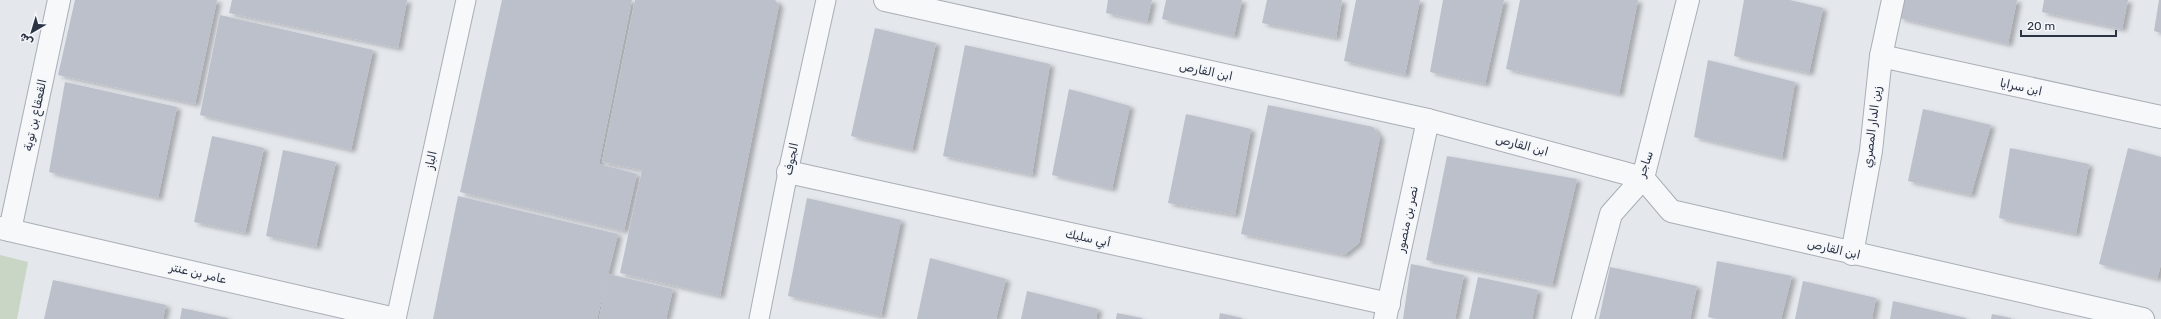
<svg xmlns="http://www.w3.org/2000/svg" width="2161" height="319" font-family="Rubik,Vazirmatn,sans-serif">
  <style>
    .green { fill: #c9d6c5 }
    .building { fill: #bbc0ca; filter: url(#shadow) }
    .lines { fill: none; stroke-linecap: round; stroke-linejoin: round }
    .service-casing { stroke: #a9aeb7; stroke-width: 21 }
    .minor-casing { stroke: #a9aeb7; stroke-width: 24 }
    .service { stroke: #f7f8fa; stroke-width: 19 }
    .minor { stroke: #f7f8fa; stroke-width: 22 }
    .labels { text-anchor: middle; dominant-baseline: central; stroke-width: 3; stroke-linejoin: round; paint-order: stroke }
    .street-label { font-size: 12px; fill: #2b3445; stroke: #f4f6f9 }
  </style>
  <defs>
    <filter id="shadow"><feDropShadow dx="4.5" dy="2.5" stdDeviation="2" flood-color="#0004"/></filter>
  </defs>
  <rect width="100%" height="100%" fill="#e4e7ec"/>
  <polygon class="green" points="0,255 28,262 17,319 0,319"/>
  <g class="building">
    <polygon points="75,0 217,0 195,104 58,75"/>
    <polygon points="232,0 407,0 398,48 229,13"/>
    <polygon points="502,0 632,0 599,164 637,174 624,231 460,192"/>
    <polygon points="635,0 775,0 779,5 720,296 620,273 642,170 602,162"/>
    <polygon points="1108,0 1152,0 1147,22 1106,13"/>
    <polygon points="1166,0 1242,0 1234,36 1162,19"/>
    <polygon points="1267,0 1342,0 1336,38 1262,23"/>
    <polygon points="1356,0 1420,0 1405,75 1344,61"/>
    <polygon points="1443,0 1504,0 1485,84 1430,72"/>
    <polygon points="1520,0 1638,0 1619,94 1506,69"/>
    <polygon points="1744,0 1790,0 1823,8 1809,73 1734,56"/>
    <polygon points="1903,0 2017,0 2008,44 1899,18"/>
    <polygon points="2044,0 2128,0 2122,29 2042,12"/>
    <polygon points="2159,0 2161,0 2161,33 2154,31"/>
    <polygon points="220,15 373,50 351,150 200,115"/>
    <polygon points="875,28 936,43 912,150 851,136"/>
    <polygon points="965,45 1050,64 1032,175 943,156"/>
    <polygon points="1708,60 1795,82 1782,158 1694,137"/>
    <polygon points="65,82 177,107 158,198 49,172"/>
    <polygon points="1069,89 1130,106 1112,189 1052,175"/>
    <polygon points="1268,105 1373,127 1380,137 1359,243 1344,255 1241,234"/>
    <polygon points="1923,109 1991,125 1971,195 1908,181"/>
    <polygon points="1186,114 1251,129 1235,215 1168,203"/>
    <polygon points="212,136 264,148 245,233 194,222"/>
    <polygon points="2010,148 2089,164 2076,234 1999,218"/>
    <polygon points="2128,148 2161,157 2161,264 2157,279 2099,264"/>
    <polygon points="283,150 336,162 316,247 266,236"/>
    <polygon points="1447,156 1577,179 1552,285 1426,260"/>
    <polygon points="458,196 618,234 597,319 433,319"/>
    <polygon points="807,198 901,220 881,316 788,296"/>
    <polygon points="930,258 1006,279 996,319 917,319"/>
    <polygon points="1717,261 1792,276 1781,319 1718,319 1708,317"/>
    <polygon points="1411,264 1464,275 1455,319 1403,319"/>
    <polygon points="1610,267 1697,286 1690,319 1599,319"/>
    <polygon points="608,274 673,289 666,319 599,319"/>
    <polygon points="1478,277 1538,290 1532,319 1469,319"/>
    <polygon points="53,280 166,305 163,319 44,319"/>
    <polygon points="1803,281 1876,298 1872,319 1795,319"/>
    <polygon points="1027,291 1098,309 1096,319 1021,319"/>
    <polygon points="1893,301 1966,318 1966,319 1890,319"/>
    <polygon points="182,308 228,318 228,319 180,319"/>
    <polygon points="1117,313 1142,318 1142,319 1116,319"/>
    <polygon points="1220,313 1242,318 1242,319 1219,319"/>
    <polygon points="1992,314 2011,318 2011,319 1991,319"/>
  </g>
  <g class="lines">
    <defs>
      <g id="service">
        <polyline points="396,319 466,0"/>
        <polyline points="759,319 788,172 826,0"/>
      </g>
      <g id="minor">
        <polyline points="885,0 1428,120 1643,178 1671,211 2143,319"/>
        <polyline points="1881,56 2161,117"/>
        <polyline points="788,172 1389,304"/>
        <polyline points="0,228 395,319"/>
        <polyline points="10,230 59,0"/>
        <polyline points="1852,254 1871,151 1881,56 1893,0"/>
        <polyline points="1385,319 1428,120"/>
        <polyline points="1583,319 1611,214 1643,178 1688,0"/>
      </g>
    </defs>
    <use href="#service" class="service-casing"/>
    <use href="#minor" class="minor-casing"/>
    <use href="#service" class="service"/>
    <use href="#minor" class="minor"/>
  </g>
  <g class="labels">
    <g class="street-label">
      <text transform="translate(1206 71) rotate(12)">ابن القارص</text>
      <text transform="translate(2021 87) rotate(12)">ابن سرايا</text>
      <text transform="translate(35 115) rotate(-78)">القعقاع بن توبة</text>
      <text transform="translate(1872 127) rotate(-83)">زين الدار المصري</text>
      <text transform="translate(1522 145) rotate(15)">ابن القارص</text>
      <text transform="translate(791 159) rotate(-78)">الجوف</text>
      <text transform="translate(431 160) rotate(-78)">الباز</text>
      <text transform="translate(1645 164) rotate(-71)">ساجر</text>
      <text transform="translate(1407 219) rotate(-78)">نصر بن منصور</text>
      <text transform="translate(1088 238) rotate(12)">أبي سليك</text>
      <text transform="translate(1834 249) rotate(13)">ابن القارص</text>
      <text transform="translate(198 273) rotate(13)">عامر بن عنتر</text>
    </g>
  </g>
  <g transform="translate(32 32) rotate(218)" stroke="#f4f6f9" stroke-width="3" paint-order="stroke">
  <path d="M0-3L7 15L0 10L-7 15Z" fill="#2b3445"/>
  <text y="-6" font-size="11" font-weight="bold" text-anchor="middle" fill="#2b3445">ش</text>
  </g>
  <path d="M2021 30v6h95v-6" fill="none" stroke="#2b3445" stroke-width="2"/>
  <text x="2027" y="30" font-size="12" fill="#2b3445" stroke="#f4f6f9" stroke-width="3" paint-order="stroke">20 m</text>
</svg>
